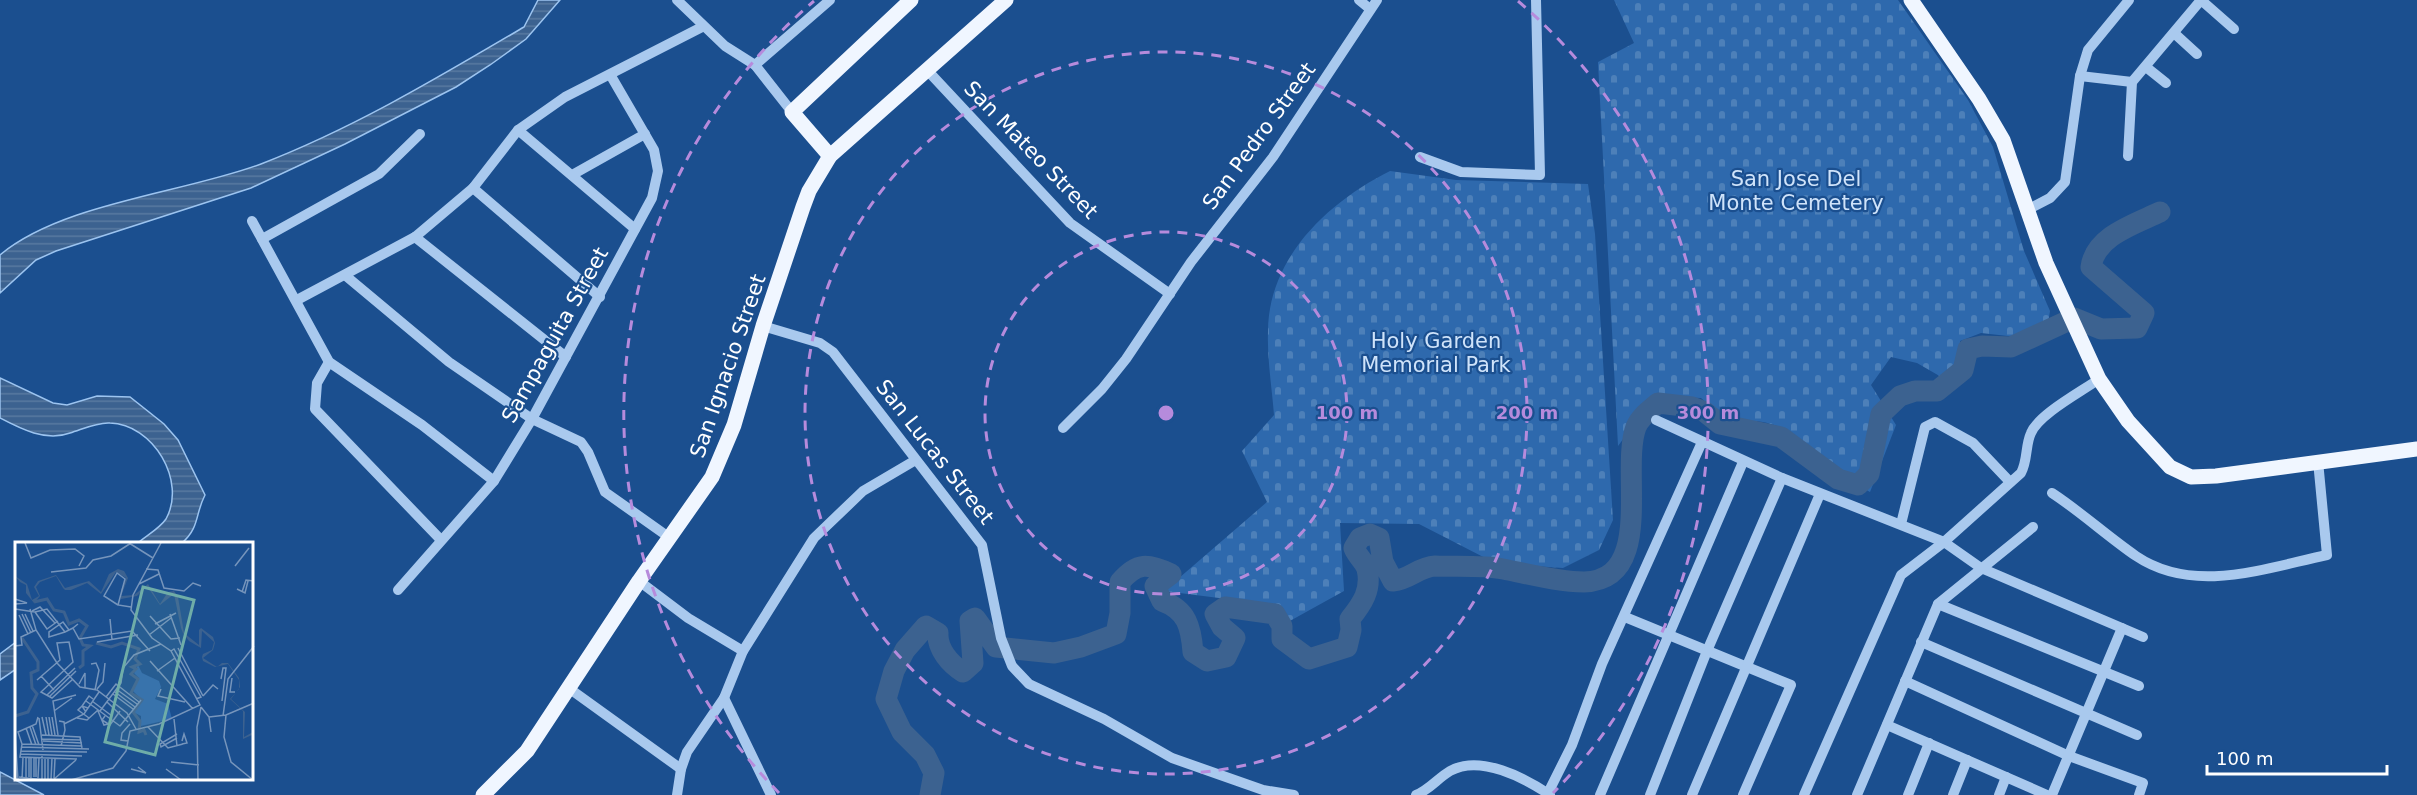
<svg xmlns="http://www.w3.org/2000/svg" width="2417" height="795" font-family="'DejaVu Sans',sans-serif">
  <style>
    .cemetery { fill: url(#cemetery-stones) }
    .water { fill: url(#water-rules); stroke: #9cc4f0; stroke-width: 1.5 }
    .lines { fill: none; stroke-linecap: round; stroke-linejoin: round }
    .river { stroke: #3c6290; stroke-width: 21 }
    .minor { stroke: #a9c9ee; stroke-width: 10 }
    .major { stroke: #f0f6ff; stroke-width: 15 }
    .ring { fill: none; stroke: #b68bdc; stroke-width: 3; stroke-dasharray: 10 8 }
    .labels { text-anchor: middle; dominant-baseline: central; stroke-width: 4.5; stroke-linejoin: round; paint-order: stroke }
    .street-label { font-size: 21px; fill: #fff; stroke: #1b4f8f }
    .park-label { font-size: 21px; fill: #cfe3fa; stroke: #1b4f8f }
    .inset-river { fill: none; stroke: #3c6290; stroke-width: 3 }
    .inset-road { fill: none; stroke: #7695bc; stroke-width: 1.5 }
    .view { fill: #6fada8; fill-opacity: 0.15; stroke: #6fada8; stroke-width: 3 }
    .inset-edge { fill: none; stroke: #fff; stroke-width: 3 }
    .centre { fill: #b68bdc; stroke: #1b4f8f; stroke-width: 3 }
    .ring-label { font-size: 18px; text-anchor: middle; font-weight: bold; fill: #b68bdc; stroke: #1b4f8f; stroke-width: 4.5; stroke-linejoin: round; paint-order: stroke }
  </style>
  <defs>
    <pattern id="cemetery-stones" width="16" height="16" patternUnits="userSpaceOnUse" patternTransform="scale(1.5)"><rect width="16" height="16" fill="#2e69ad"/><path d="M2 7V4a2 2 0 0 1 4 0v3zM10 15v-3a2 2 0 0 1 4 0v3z" fill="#4d80b9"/></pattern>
    <pattern id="water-rules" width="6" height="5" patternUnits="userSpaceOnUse" patternTransform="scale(1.5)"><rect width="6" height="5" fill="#3c6290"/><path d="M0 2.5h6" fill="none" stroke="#597aa1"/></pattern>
  </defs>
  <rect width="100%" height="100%" fill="#1b4f8f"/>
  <g class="cemetery">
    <path d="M1614,0H1898L1968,100L1993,147L2024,251L2050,311L2048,323L2026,338L1981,333L1960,341L1961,361L1943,378L1917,363L1891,357L1871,385L1896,425L1870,492C1860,486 1847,481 1838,474C1806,446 1779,410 1731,424L1701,398L1655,396L1618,446L1598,62L1634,43Z"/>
    <path d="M1390,171L1456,180L1588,184L1595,234L1613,520L1599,550L1563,568L1495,563L1419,524L1340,523L1344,591L1288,622L1273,605L1164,591L1267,502L1242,451L1274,415C1272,388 1267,359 1268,332C1268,258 1328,202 1390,171Z"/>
  </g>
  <g class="water">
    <path d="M538,0H560L526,39L490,65L456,87L345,144L251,188L56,251L36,260L0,293V255C62,203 184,193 261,164C354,128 439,77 524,27Z"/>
    <path d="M0,378L53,403L67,405L97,396L130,397L164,424L178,440L205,495C195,514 200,527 182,543H138C146,536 160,528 166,519C187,481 153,424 110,423C97,422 83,429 70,433C46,442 21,429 0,418Z"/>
    <polygon points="16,642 16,669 0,680 0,654"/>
    <polygon points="0,772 44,795 0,795"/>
  </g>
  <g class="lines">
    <path class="river" d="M930,795L934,773L925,755L902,732L886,699L894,671L905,650L926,626L938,633C937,649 950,664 963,672L973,663L970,621L975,618L996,647L1054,653L1081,647L1116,634L1120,613V582C1137,562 1148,563 1171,574L1155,586L1162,601C1187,610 1191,627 1193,652L1207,661L1226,657L1235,638L1222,627L1215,614L1225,607L1275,614L1282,626V639L1309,659L1347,647L1351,630L1350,619C1362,604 1372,590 1367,569C1365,562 1357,556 1354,548L1360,538L1370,534L1379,538L1383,562L1393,581C1411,579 1418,567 1435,566C1457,567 1482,565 1503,569C1529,574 1558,582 1584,582C1656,580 1620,470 1636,427C1640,417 1650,410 1658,403L1692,407L1705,412L1720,424L1781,437L1838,479L1858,485L1869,474L1881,414L1900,396L1915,391H1937L1963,370L1968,349L1982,346L2011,347L2074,318L2101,329L2137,328L2144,313L2091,267C2095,236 2135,224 2160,212"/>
    <g class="minor">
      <polyline points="677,0 725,46 755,65 792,112"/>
      <polyline points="1359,0 1370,9"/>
      <polyline points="2174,33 2197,54"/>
      <polyline points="755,65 830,0"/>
      <polyline points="2146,67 2166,83"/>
      <polyline points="927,70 1070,223 1170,294"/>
      <polyline points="2080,76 2132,82"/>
      <polyline points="518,130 635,229"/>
      <polyline points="2128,156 2132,82 2201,0 2234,29"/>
      <polyline points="1420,157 1461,172 1540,175 1536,0"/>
      <polyline points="572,175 645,134"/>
      <polyline points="473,188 600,297"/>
      <polyline points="2027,210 2050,198 2065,182 2080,76 2088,50 2129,0"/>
      <polyline points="252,221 329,362 422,425 494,481"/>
      <polyline points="415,237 566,357"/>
      <polyline points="262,239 379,174 420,134"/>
      <polyline points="346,276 449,362 532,419 581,442 588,452 605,492 670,538"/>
      <polyline points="297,300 415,237 473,188 518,130 565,97 702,27"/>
      <polyline points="763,326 820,343 833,352 982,545 1001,638 1012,666 1029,684 1104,719 1172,758 1263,790 1294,795"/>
      <polyline points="329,362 317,383 315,409 441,540"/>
      <polyline points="1656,420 1782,478 1944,542 1981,568 2143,637"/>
      <polyline points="1063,428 1102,389 1126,359 1191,262 1273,157 1377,0"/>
      <path d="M2052,493C2081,512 2107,536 2136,556C2194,595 2265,568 2327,555L2318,461"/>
      <polyline points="1901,524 1925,427 1935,422 1973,443 2010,482"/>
      <polyline points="639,581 688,618 743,651"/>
      <polyline points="398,590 494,481 532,419 652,198 658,171 654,150 611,76"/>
      <polyline points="1938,604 2139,686"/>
      <polyline points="1625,617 1791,685 1743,795"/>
      <polyline points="1921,642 2137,735"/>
      <polyline points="1905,681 2069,756 2143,783 2139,795"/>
      <polyline points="570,689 681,769"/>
      <polyline points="724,698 771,795"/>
      <polyline points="1887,725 2047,795"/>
      <polyline points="677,795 681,769 687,752 724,698 743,651 814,538 863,491 914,461"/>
      <path d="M1416,795C1429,790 1438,778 1450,771C1480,754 1525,778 1550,795"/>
      <polyline points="1547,795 1572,745 1602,664 1702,442"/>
      <polyline points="1600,795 1743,462"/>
      <polyline points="1650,795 1707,651 1782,478"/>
      <polyline points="1692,795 1820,494"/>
      <path d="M1804,795L1901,575L1944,542L2021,473C2028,460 2025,446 2031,433C2039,414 2081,392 2099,379"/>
      <polyline points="1857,795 1938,604 2033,527"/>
      <polyline points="1908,795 1929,743"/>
      <polyline points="1953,795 1967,760"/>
      <polyline points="1999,795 2006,777"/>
      <polyline points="2052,795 2122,628"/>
    </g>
    <g class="major">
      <polyline points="1911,0 1979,99 2003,140 2046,263 2099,379 2128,421 2170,467 2191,477 2216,476 2417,449"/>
      <polyline points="830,156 792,112 911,0"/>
      <polyline points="483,795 527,751 639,581 712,477 734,425 763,326 803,207 809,191 830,156 1006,0"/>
    </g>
  </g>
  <g class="ring">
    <circle cx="1166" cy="413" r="181"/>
    <circle cx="1166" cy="413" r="361"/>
    <path d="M779 793A542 542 0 0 1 814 1M1518 1A542 542 0 0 1 1553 793"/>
  </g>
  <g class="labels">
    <g class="street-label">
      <text transform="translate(1259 136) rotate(-54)">San Pedro Street</text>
      <text transform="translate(1031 150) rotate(46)">San Mateo Street</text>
      <text transform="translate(555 335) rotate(-61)">Sampaguita Street</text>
      <text transform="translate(728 366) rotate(-71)">San Ignacio Street</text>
      <text transform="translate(935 452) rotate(52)">San Lucas Street</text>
    </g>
    <g class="park-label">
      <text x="1796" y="179">San Jose Del<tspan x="1796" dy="24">Monte Cemetery</tspan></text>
      <text x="1436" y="341">Holy Garden<tspan x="1436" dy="24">Memorial Park</tspan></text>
    </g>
  </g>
  <g transform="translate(15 542)">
    <rect width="238" height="238" fill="#1b4f8f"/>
    <path d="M123,123L127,131L144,139L146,145L140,157L153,162L157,177L126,184V174L118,170L127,158L118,149L124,136L119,131Z" fill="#2e69ad"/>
    <path d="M103,27L109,29L113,36L106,54L119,53L133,42L145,62L153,50L159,49L163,55L169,91L184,103V88L186,86L198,95L200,101L198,108L188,116L202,125L207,121H213L224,136L225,145L216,157L230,170L229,195L238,190L237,193L228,197V169L215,157L224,147V138L213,122L200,125L188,119L187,115L188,112L197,108L199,100L187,89L186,106L174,99L168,91L166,86L159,52L145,63L132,44L122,54L106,57V48L111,36L101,30L86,52L72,41L56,48H50L48,46L41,34L25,40L21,45L25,54L19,61L11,51V43L5,40L0,34L12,42L17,58L24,54L19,45L23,39L41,33L50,46L74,39L86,50L94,32Z" fill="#3c6290"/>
    <path class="inset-river" d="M19,60L32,57L39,68L49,70L54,82L64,78L72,84L65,96L68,103L75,104L68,109V123L64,126M81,101L96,105L107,101L124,107L120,117L125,122L117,125L121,127L116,132L123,137L116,151L127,158L118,170L125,179L124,190L129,188L131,193M0,174L13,170L22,152L17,146L16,131L23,128V120L7,96"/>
    <path class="inset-road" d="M10,1L16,16L35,8L60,7L69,14L64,24M114,1L138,16M220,24L234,6M131,27L143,28L149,46L169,49L178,41L186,44M36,30L71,26L78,18L96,14L116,1M124,42L144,32M222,47L230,51L233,39M227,50L231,38L239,39M0,57L12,61L0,62M103,63L89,54L102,31L110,37L103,63L116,65M0,67L20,70L32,67L50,90L58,86M15,67L21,88L42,121L65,145L82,148L112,171L121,187M17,69L25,65L40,81M20,70L32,87L43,79M7,72L16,91M10,72L18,89M155,72L166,103M4,73L13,92M135,74L156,97L165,96M95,77L97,98M63,82L58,86L64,97L117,89L135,109M140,82L161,71M50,90L34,95V90L48,80L54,88M134,93L156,76M82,100L123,93M0,104L7,103L6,95L21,88M163,106L188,154M156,109L159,107L186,155L181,157M135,119L178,167M76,122L81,121L84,128L80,148M142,129L160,116M26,134L39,148M217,136L215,150H220M206,137L208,126H211L207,159M22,138L45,118L42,101L54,100L58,120L26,150L37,156L58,137M64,142L70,131V146M82,147L88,140L90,121M101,147L122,162M146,147L143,154L170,160M100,150L120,165M98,152L118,167M32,153L60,126M188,154L198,143L203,147M34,155L61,129M91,155L101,142L124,160M71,159L105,184M77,159L97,174M92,160L113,180M186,165L194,175L196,190M73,166L67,164L63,168L74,176M39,169L57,156M83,169L89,183L93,182M85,169L106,141L108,126L119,113L146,102M71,170L67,164L74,154L78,157M211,173L209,195L216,220L238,238M90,174L87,178L95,183L105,169M208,174L213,137L239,104M23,175L21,182L3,190L7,202L5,215L62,217M27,175L31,193M31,175L34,193M34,175L37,193M37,175L40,193M194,175L211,173L239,161M24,176L28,208M62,176L72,178L83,168M159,177L162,204M44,179L49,180L50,188L46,204M49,182L69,172L84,150M17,183L24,203M105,184L126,158M15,185L21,203M133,185L153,206L168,202M11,186L17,203M0,192L3,238M162,192L145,202L146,205L162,196M27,193L65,195L67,206M43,193L38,159L61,153M27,197L66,198M28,199L67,201M113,199L106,198L107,191L115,182M7,202L67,204M167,202L172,201L169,192L167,199M6,205L74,207M6,209L72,210M5,212L67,214M156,220L184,223M116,227L131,231L123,225M151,227L166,238M4,235L28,238M14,235V216M19,235V216M21,235V216M23,236L24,216M39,236L40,217M27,237V214M7,238L8,215M11,238V216M16,238V216M30,238V216M33,238V216M36,238L37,216M38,238L61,218M56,238L98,226L111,209L115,189L144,182L185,163L156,109L137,96L116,68L118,53L146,1M183,238L182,185L186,165"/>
    <path class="view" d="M128,45L179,58L140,213L90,200Z"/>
    <rect width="238" height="238" class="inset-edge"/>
  </g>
  <circle cx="1166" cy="413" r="9" class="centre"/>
  <g class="ring-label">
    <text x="1347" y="419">100 m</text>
    <text x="1527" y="419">200 m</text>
    <text x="1708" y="419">300 m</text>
  </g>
  <path d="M2207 765v9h180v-9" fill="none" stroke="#ffffff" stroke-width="3"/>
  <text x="2216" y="765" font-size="18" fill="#ffffff" stroke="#1b4f8f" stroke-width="4.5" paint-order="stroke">100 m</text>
</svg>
